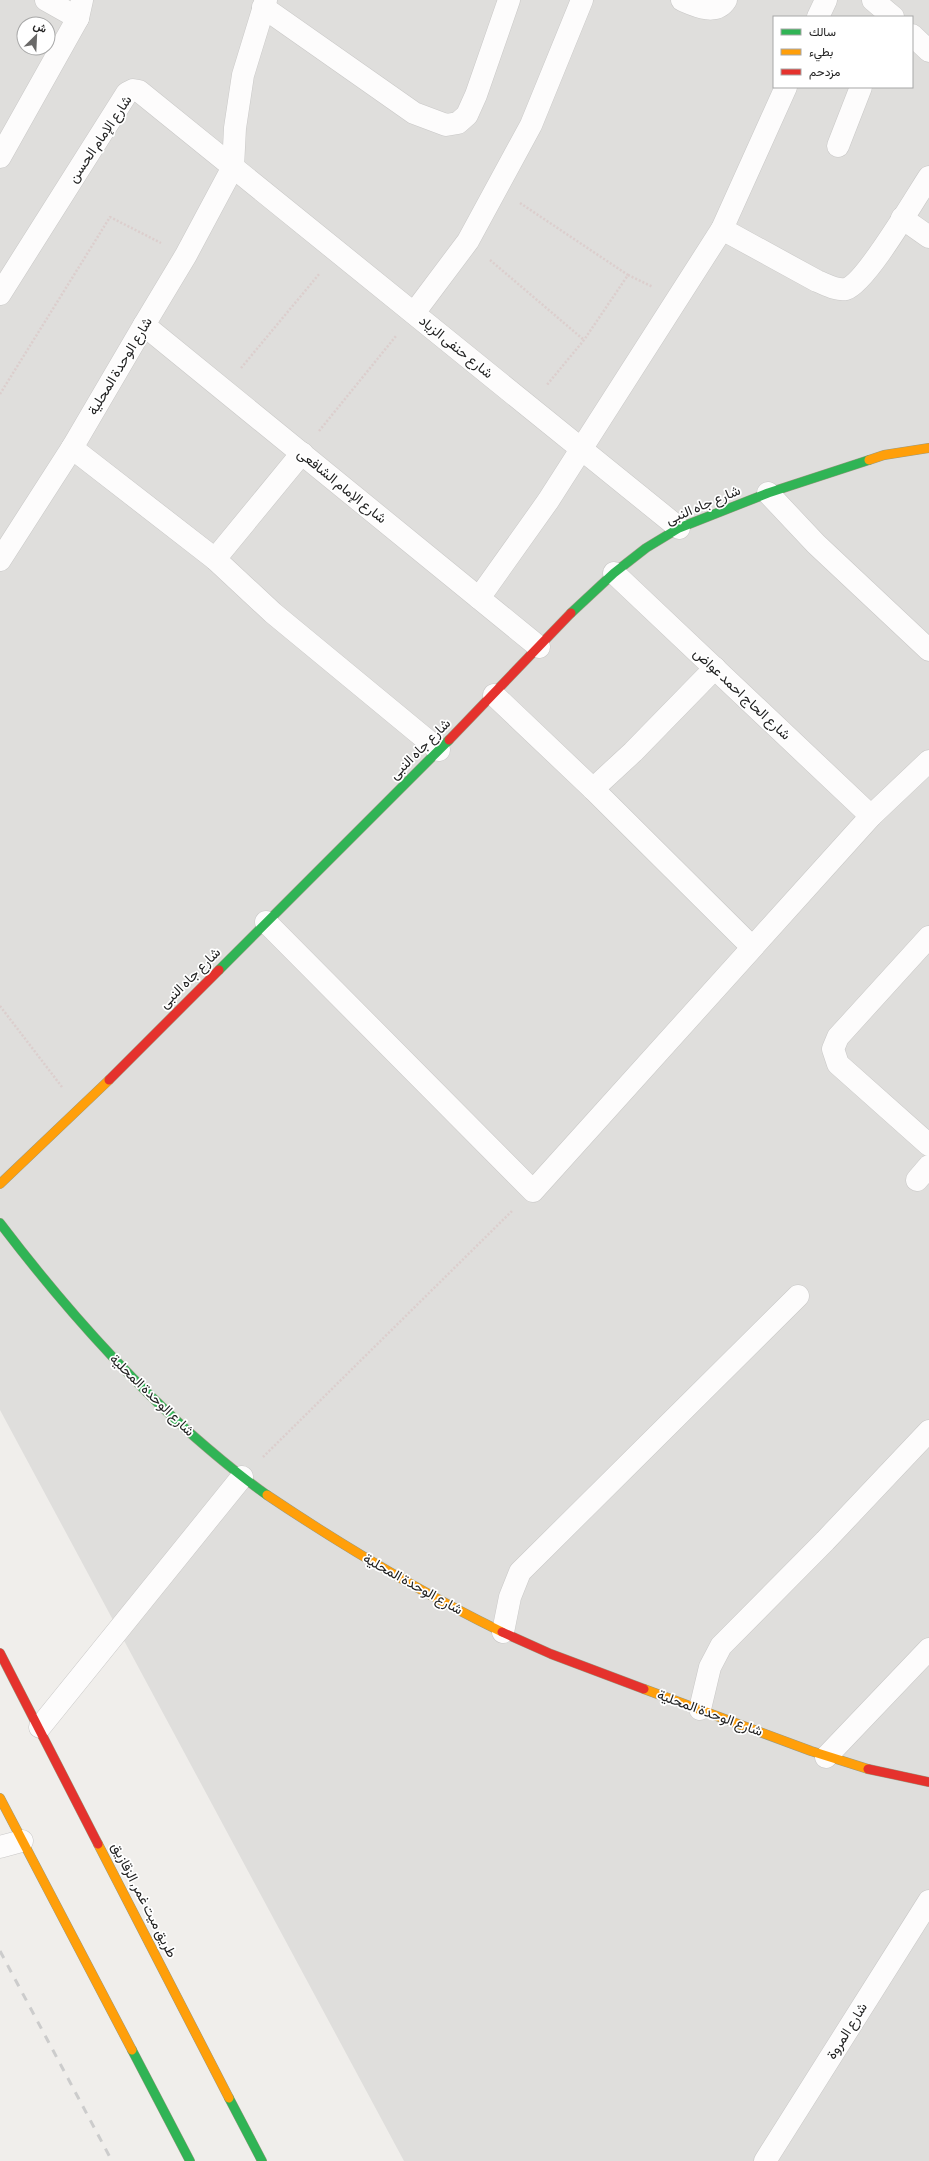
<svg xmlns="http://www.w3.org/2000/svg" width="929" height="2161" font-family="'Sofia Sans Condensed',Vazirmatn,sans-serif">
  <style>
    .residential { fill: #dfdedc; fill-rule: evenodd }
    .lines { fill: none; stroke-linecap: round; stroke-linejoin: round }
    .street-casing { stroke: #c9c8c7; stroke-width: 23 }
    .fast-casing { stroke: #999a82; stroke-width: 10 }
    .slow-casing { stroke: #999a82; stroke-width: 10 }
    .jam-casing { stroke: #999a82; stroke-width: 10 }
    .path { stroke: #dccecd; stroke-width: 2.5; stroke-dasharray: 2 2; stroke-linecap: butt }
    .street { stroke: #fdfcfc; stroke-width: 22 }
    .fast { stroke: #30b455; stroke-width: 9 }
    .slow { stroke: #ff9f0a; stroke-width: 9 }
    .jam { stroke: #e5322d; stroke-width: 9 }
    .rail { stroke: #ccc; stroke-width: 3; stroke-dasharray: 8 8; stroke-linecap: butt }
    .labels { text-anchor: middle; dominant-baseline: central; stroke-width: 3.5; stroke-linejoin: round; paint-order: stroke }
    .street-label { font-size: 14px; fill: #222; stroke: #fff }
  </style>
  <rect width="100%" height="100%" fill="#f0eeeb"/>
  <path class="residential" d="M0,0H929V2161H404L0,1410ZM774,17H912V87H774ZM24,24H48V48H24Z"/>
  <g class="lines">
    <defs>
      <g id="street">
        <polyline points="46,0 78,18"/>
        <path d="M682,0C696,6 716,16 726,0"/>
        <polyline points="873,0 893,17"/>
        <polyline points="263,7 414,113 446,125 458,123 467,115 476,95 509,0"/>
        <polyline points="818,17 826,0"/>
        <polyline points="912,35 929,51"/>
        <polyline points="838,146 861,87"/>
        <polyline points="0,157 78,18 82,0"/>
        <polyline points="902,218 929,237"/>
        <path d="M722,229L817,281C825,284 837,291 846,289C866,283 915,198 929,177"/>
        <polyline points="0,294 127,93 133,90 139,91 679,528"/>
        <polyline points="414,313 468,241 531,125 582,0"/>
        <polyline points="144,325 539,647"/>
        <polyline points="72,448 215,559"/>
        <polyline points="302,453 215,559 273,613 439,750"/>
        <polyline points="768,493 816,544 929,650"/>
        <polyline points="0,560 72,448 144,325 186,255 233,167 235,128 243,75 266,0"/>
        <polyline points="614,573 871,816"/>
        <polyline points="479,598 548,501 722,229 786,87"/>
        <polyline points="494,695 593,789 752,947"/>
        <polyline points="593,789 633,752 715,668"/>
        <polyline points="266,922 533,1191 871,816 929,761"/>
        <polyline points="929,937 838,1037 833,1049 838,1064 929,1145"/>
        <polyline points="917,1180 929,1166"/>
        <polyline points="503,1632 510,1597 520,1572 798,1296"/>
        <polyline points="700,1709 710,1667 721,1646 825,1541 929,1431"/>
        <polyline points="40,1727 242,1477"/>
        <polyline points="826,1757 929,1649"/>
        <polyline points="0,1847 22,1841"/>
        <polyline points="765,2161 929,1901"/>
      </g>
      <g id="fast">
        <polyline points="571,613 614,573 646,548 679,528 768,493 869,460"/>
        <polyline points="219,970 449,740"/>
        <path d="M0,1223C57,1298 119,1369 189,1432C214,1454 240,1476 267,1495"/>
        <polyline points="132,2050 190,2161"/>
        <polyline points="229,2098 262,2161"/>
      </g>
      <g id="slow">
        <polyline points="869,460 884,455 929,448"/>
        <polyline points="0,1184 109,1080"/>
        <path d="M267,1495C343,1546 420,1592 502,1632"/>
        <polyline points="644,1689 811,1751 868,1769"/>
        <polyline points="0,1798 132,2050"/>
        <polyline points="98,1844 229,2098"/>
      </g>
      <g id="jam">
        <polyline points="449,740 571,613"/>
        <polyline points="109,1080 219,970"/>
        <polyline points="502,1632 551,1654 644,1689"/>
        <polyline points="0,1653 98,1844"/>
        <polyline points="868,1769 929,1782"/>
      </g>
    </defs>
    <use href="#street" class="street-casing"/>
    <use href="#fast" class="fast-casing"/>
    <use href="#slow" class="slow-casing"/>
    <use href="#jam" class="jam-casing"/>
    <g class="path">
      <polyline points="520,203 628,275 584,340 546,386"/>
      <polyline points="490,260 584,340"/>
      <polyline points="628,275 653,287"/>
      <polyline points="241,368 320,273"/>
      <polyline points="0,394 110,217 161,243"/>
      <polyline points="319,431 396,336"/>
      <polyline points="0,1006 62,1087"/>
      <polyline points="263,1457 512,1211"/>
    </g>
    <use href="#street" class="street"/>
    <use href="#fast" class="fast"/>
    <use href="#slow" class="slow"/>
    <use href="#jam" class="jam"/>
    <polyline class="rail" points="0,1951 112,2161"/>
  </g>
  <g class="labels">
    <g class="street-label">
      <text transform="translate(100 139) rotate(-56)">شارع الإمام الحسن</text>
      <text transform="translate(456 347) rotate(39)">شارع حنفى الزياد</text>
      <text transform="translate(120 366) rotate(-59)">شارع الوحدة المحلية</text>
      <text transform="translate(342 486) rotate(39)">شارع الإمام الشافعى</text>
      <text transform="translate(703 505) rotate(-23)">شارع جاه النبى</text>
      <text transform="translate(742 694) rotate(43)">شارع الحاج احمد عواض</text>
      <text transform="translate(420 749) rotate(-45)">شارع جاه النبى</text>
      <text transform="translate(190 978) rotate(-45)">شارع جاه النبى</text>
      <text transform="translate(152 1395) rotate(44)">شارع الوحدة المحلية</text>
      <text transform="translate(413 1584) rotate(29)">شارع الوحدة المحلية</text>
      <text transform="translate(710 1713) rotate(20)">شارع الوحدة المحلية</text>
      <text transform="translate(144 1900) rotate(63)">طريق ميت غمر, الزقازيق</text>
      <text transform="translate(847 2031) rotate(-58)">شارع المروة</text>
    </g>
  </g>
  <rect x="773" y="16" width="140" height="72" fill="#ffffff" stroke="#a7a7a7"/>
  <rect x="781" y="29" width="20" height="6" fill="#30b455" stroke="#a7a7a7"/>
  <text x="809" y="36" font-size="12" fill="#222222">سالك</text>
  <rect x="781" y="49" width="20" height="6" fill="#ff9f0a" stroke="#a7a7a7"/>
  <text x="809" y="56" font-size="12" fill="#222222">بطيء</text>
  <rect x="781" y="69" width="20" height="6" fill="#e5322d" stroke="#a7a7a7"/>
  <text x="809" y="76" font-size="12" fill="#222222">مزدحم</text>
  <g transform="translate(36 36) rotate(24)"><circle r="19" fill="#ffffff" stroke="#a7a7a7"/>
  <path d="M0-3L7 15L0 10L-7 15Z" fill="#6a6968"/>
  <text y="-6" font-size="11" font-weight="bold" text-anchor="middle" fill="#222222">ش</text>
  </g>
</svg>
